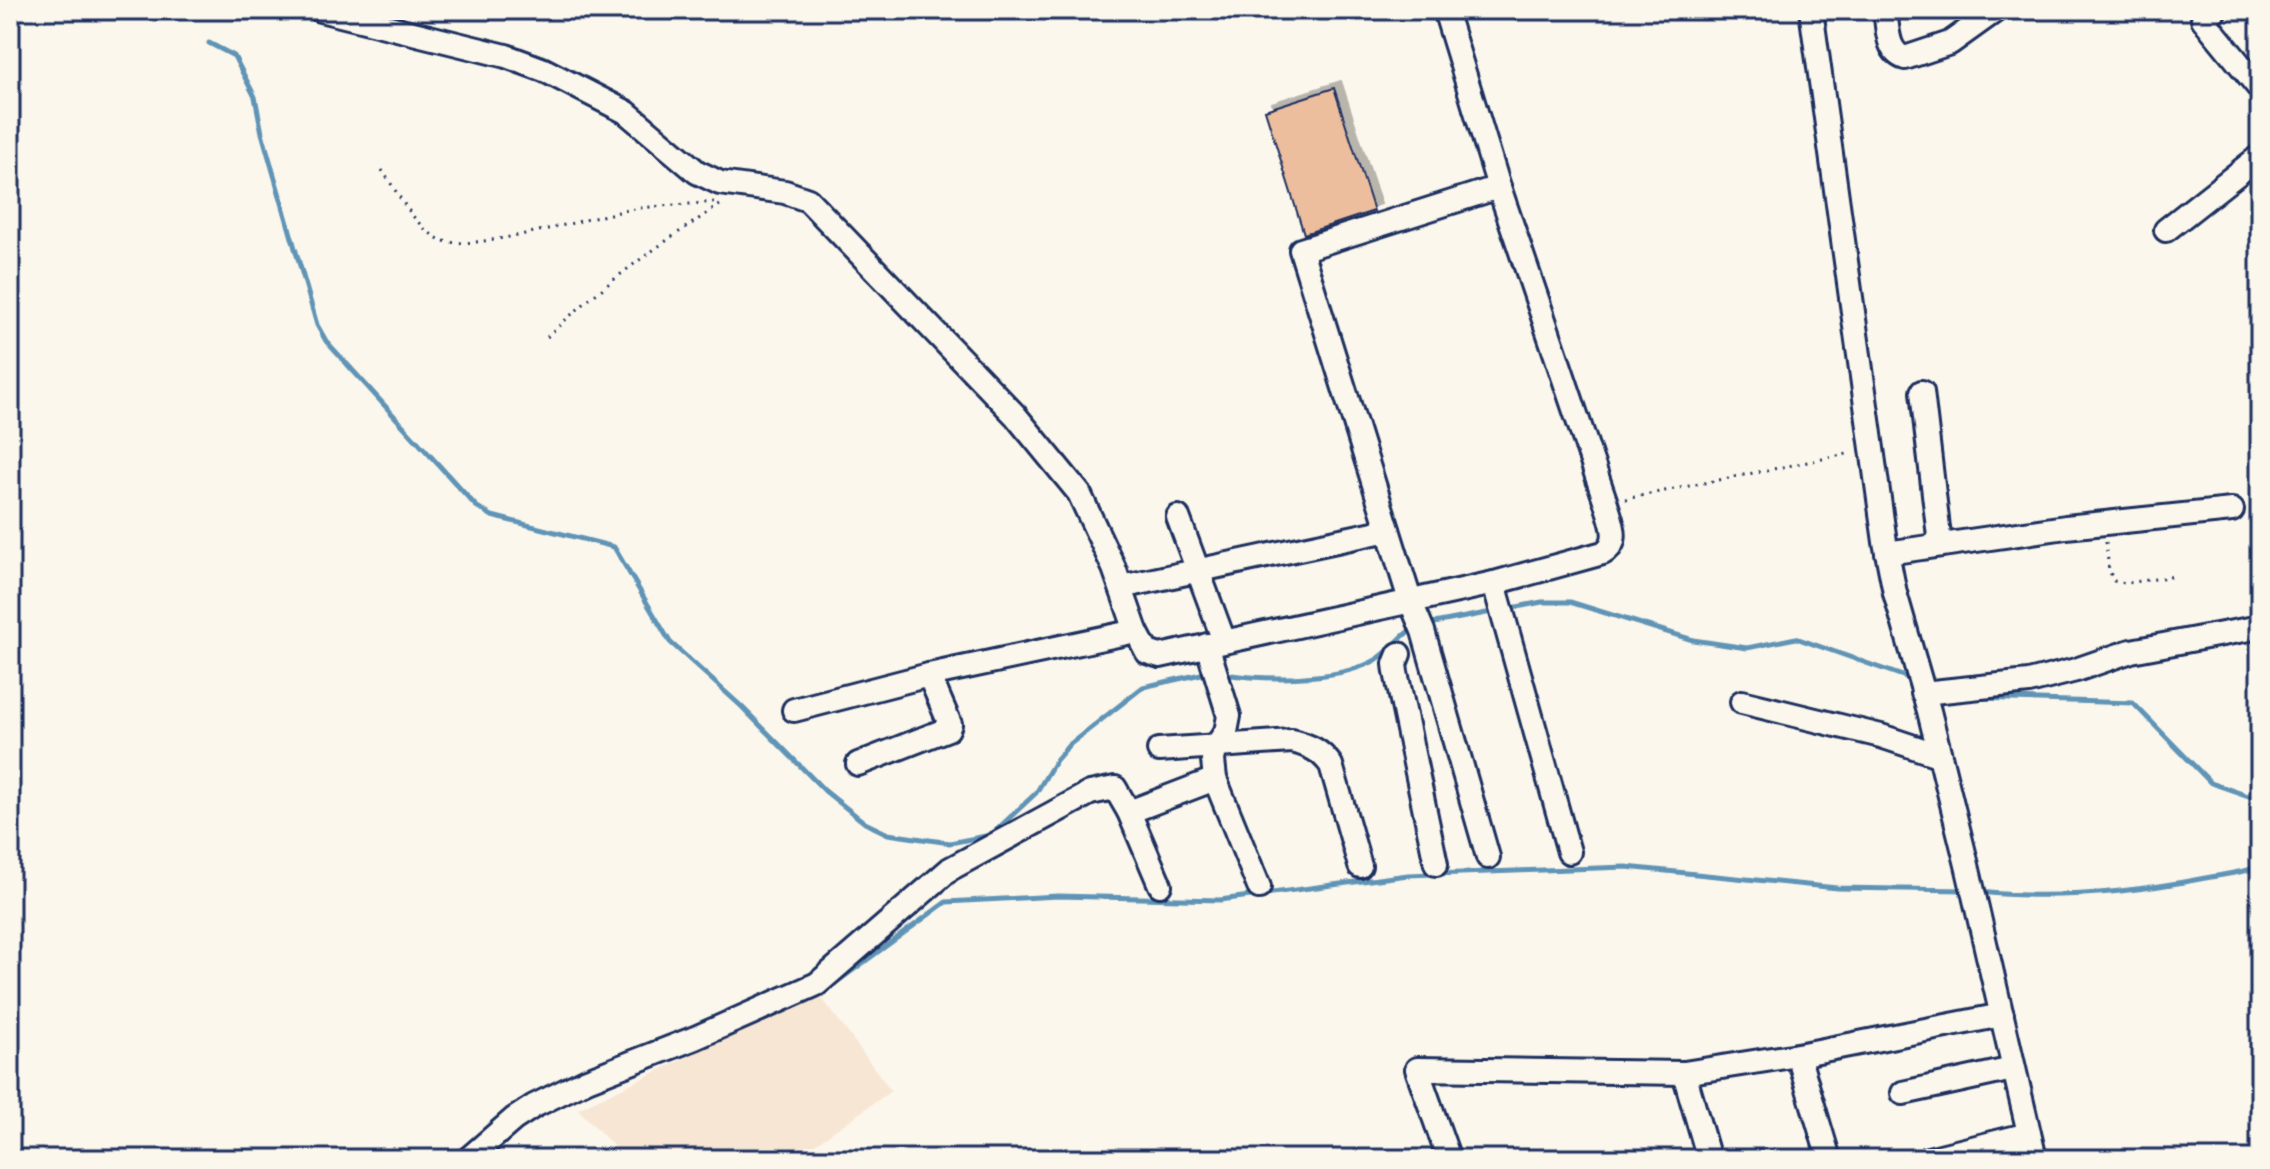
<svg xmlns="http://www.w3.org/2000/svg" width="2270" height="1169" font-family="'Architects Daughter',sans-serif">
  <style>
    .built { fill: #f7e6d4 }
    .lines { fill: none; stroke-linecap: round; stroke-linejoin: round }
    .stream { stroke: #6194b6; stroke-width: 5 }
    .building { fill: #edbe9d; stroke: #1b2f5e; stroke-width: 2; filter: url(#shadow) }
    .minor-casing { stroke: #1b2f5e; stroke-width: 28 }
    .path { stroke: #1b2f5e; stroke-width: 3; stroke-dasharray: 2 6; stroke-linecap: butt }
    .minor { stroke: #fbf7ec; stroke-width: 22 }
  </style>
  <defs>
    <filter id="shadow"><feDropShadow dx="7" dy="-7" stdDeviation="0" flood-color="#0004"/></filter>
  </defs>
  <rect width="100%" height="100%" fill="#fbf7ec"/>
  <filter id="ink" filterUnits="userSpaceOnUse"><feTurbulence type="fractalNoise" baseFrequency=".0125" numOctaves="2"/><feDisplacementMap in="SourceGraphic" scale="16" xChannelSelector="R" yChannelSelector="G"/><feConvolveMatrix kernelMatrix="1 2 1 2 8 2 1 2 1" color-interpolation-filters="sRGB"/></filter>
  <g filter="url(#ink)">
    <polygon class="built" points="819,994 891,1091 794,1159 626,1159 578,1109"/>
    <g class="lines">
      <g class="stream">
        <polyline points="209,43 234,56 255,97 262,133 317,325 326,341 476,506 492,516 614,547 670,642 741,706 825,791 865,823 888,834 950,843 991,835 1036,793 1056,760 1069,745 1143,687 1210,672"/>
        <polyline points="1507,609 1542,602 1570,602 1693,640 1747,648 1796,638 1914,680"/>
        <polyline points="1429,624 1497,611"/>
        <path d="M1224,674C1265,680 1334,681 1372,662C1388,655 1399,636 1415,627"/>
        <polyline points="1977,698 2133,703 2211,783 2260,800"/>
        <path d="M1980,892C2053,900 2127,893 2200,879C2220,875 2240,873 2260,867"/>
        <polyline points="830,987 946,902 1058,896 1220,900 1408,875 1626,867 1837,888 1966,890"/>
      </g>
    </g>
    <polygon class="building" points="1334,88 1374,211 1304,234 1265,110"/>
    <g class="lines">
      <defs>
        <g id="minor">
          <path d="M320,10L506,56L544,70L626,112L697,172L720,183L785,192L808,200L1015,415L1079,493L1114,568L1136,631L1147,652L1160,656L1494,583L1603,553C1622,542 1611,521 1606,503L1499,187L1445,10"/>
          <polyline points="1811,10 1885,542 1895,593 1929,711 1967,865 2035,1159"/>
          <path d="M1885,10C1888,27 1886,52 1905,58L1950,43L1996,10"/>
          <polyline points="2215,10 2203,19 2260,89"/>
          <polyline points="2166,230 2260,156"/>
          <polyline points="1922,392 1940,545"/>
          <polyline points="1178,517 1224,641"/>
          <polyline points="1887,553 2066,527 2232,510"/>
          <polyline points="1494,583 1569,852"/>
          <polyline points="1121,587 1388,530"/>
          <polyline points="1207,645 1229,716 1226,732 1216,746 1213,760 1215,779 1259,887"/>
          <polyline points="1399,654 1395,664 1396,672 1436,864"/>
          <polyline points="1923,693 2029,682 2076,670 2131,651 2260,627"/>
          <polyline points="1742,702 1881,736 1938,755"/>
          <polyline points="794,710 929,675 1136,631"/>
          <path d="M1159,750L1292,741C1310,746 1320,750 1331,765L1360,866"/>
          <polyline points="858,764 948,729 950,724 929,675"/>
          <polyline points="1129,812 1215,779"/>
          <polyline points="1488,857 1423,631 1410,600 1301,250 1499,187"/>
          <polyline points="1798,1055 1829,1159"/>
          <polyline points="1684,1073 1709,1159"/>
          <polyline points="1903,1093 2013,1069"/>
          <polyline points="468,1159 514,1119 534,1106 587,1080 695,1038 817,984 950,869 1090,793 1115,788 1129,812 1160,885"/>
          <polyline points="1449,1159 1417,1069 1684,1073 1798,1055 2002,1015"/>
          <polyline points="1928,1159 2029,1134"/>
        </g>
      </defs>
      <use href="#minor" class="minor-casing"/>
      <g class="path">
        <path d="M382,170C398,193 415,228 441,240C471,253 591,217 628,210C656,205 686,205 714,202"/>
        <path d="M547,337C603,284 658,245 723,203"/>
        <polyline points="1625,499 1852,453"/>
        <polyline points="2106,542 2109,571 2114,581 2127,583 2176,576"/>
      </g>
      <use href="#minor" class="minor"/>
    </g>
  </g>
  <rect width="2270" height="1169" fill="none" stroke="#fbf7ec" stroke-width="40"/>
  <rect x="20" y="20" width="2230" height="1129" fill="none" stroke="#1b2f5e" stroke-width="3" filter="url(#ink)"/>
</svg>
